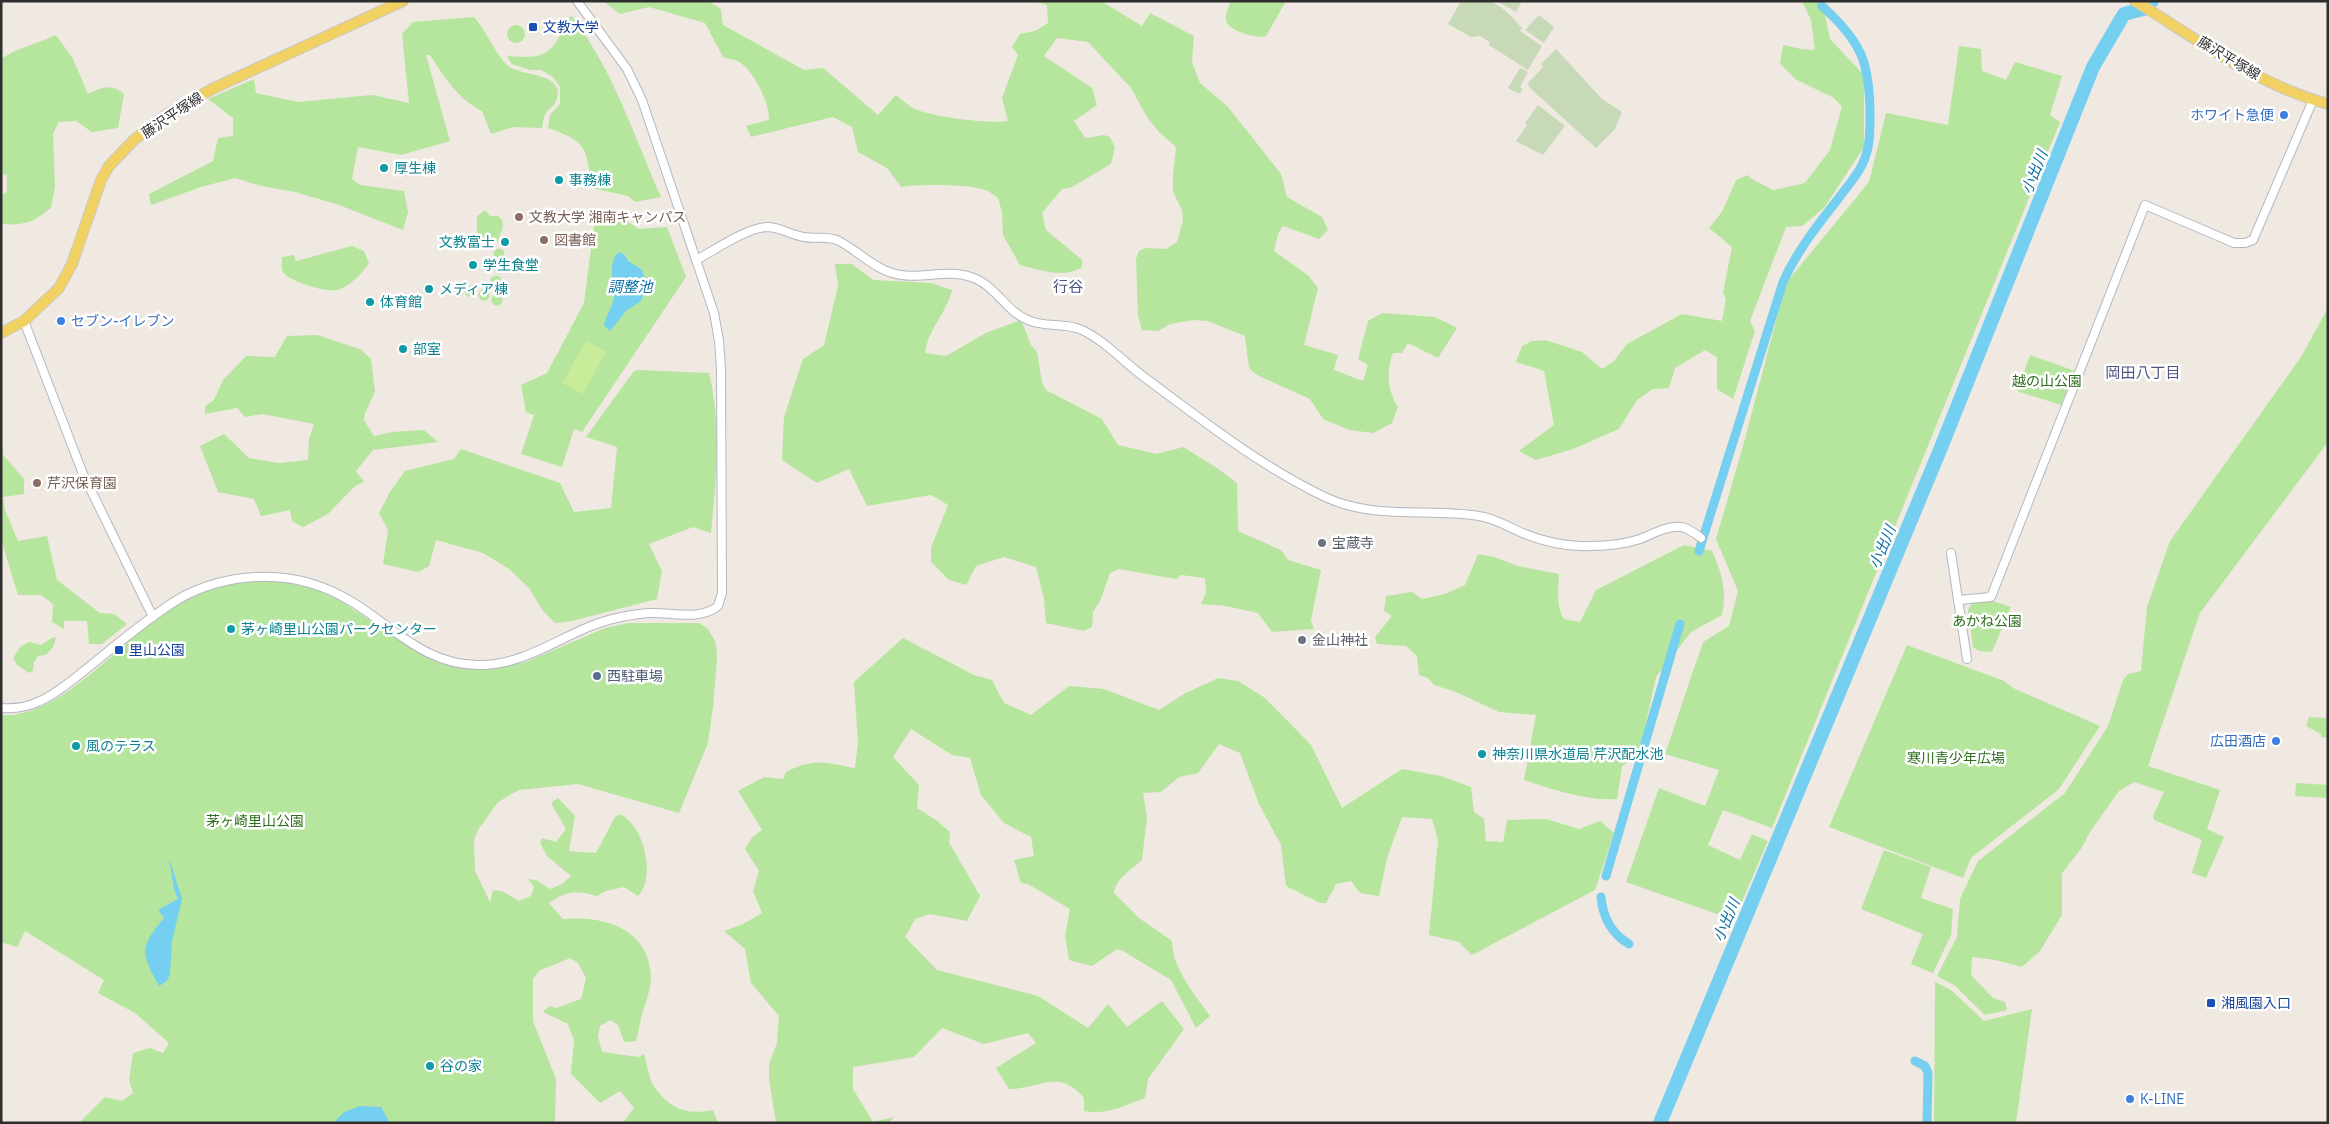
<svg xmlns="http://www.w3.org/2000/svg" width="2329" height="1124" font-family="'IBM Plex Sans','Noto Sans JP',sans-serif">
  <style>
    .green { fill: #b6e59e }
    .cemetery { fill: #c8d9b8 }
    .pitch { fill: #c9ec9a }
    .water { fill: #75cff0 }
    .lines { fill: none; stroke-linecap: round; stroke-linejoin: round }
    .canal { stroke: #75cff0; stroke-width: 9 }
    .river { stroke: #75cff0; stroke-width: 14 }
    .tertiary-casing { stroke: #b4b7c1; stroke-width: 10 }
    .primary-casing { stroke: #c9c9c9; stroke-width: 12 }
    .tertiary { stroke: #fff; stroke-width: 8 }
    .primary { stroke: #f2d163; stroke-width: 10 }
    .transit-dot { fill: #1a4fb4; stroke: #fff; stroke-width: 2 }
    .shop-dot { fill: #3f7fe0; stroke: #fff; stroke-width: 2 }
    .culture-dot { fill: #0f9aa8; stroke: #fff; stroke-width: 2 }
    .education-dot { fill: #8d6e63; stroke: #fff; stroke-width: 2 }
    .worship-dot { fill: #6b7280; stroke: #fff; stroke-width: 2 }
    .service-dot { fill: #5c6f8a; stroke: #fff; stroke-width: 2 }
    .labels { text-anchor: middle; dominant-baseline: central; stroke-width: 5; stroke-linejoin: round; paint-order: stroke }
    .transit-label { font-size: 14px; fill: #164399; stroke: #fff; text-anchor: start }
    .street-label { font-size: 14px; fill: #2e2e2e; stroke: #fff }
    .shop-label { font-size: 14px; fill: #366cbe; stroke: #fff; text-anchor: end }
    .culture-label { font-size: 14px; fill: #0d838f; stroke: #fff; text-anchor: start }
    .education-label { font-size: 14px; fill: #785e54; stroke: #fff; text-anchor: start }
    .park-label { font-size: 14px; fill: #2c6e1b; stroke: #fff }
    .worship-label { font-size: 14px; fill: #5b616d; stroke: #fff; text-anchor: start }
    .service-label { font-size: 14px; fill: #4e5e75; stroke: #fff; text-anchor: start }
    .water-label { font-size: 15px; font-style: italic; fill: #0d6fa3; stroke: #fff }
    .neighbourhood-label { font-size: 15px; fill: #4d5680; stroke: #fff }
  </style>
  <rect width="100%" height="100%" fill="#efe9e1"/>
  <g class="green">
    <path d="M603,1H708L721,9L723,25L804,70L823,68L878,115L896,95C902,99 908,106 915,109C933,117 988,124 1008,121L1002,98L1018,55L1012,47L1020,34L1035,31L1048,23L1047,5L1034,1H1101L1142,26L1150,13L1194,36L1192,62L1200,83L1228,107L1281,174L1287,197L1322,217L1328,230L1319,239L1283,226L1278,234L1274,251L1309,276L1318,288L1304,345L1338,355L1334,370L1363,381L1368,365L1358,359L1368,321L1382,313L1435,317L1457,328L1438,358L1408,343L1402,353H1393C1386,372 1387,389 1398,407L1392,423L1373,433L1349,430L1323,419L1310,399L1257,375L1249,368L1245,336L1208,321L1193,320L1170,324L1158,331L1142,330L1138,316L1136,259L1139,251L1146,248L1166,249L1177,242L1183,220L1182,210L1173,192V176L1176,147L1159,132L1147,117L1131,88L1088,42L1057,38L1044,56L1092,88L1097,105L1074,121L1085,138L1104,135L1110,137L1115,148L1111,164L1072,187L1062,189L1042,213L1046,230L1082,260V267C1065,279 1039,270 1020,265L1003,235L1002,212L998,198C994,195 989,191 985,190C969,184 918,184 901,187L887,168L858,152L852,127L833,117L751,137L746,126L769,120C770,104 755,74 742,64C738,60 729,59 723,57L705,23L649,7L620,14Z"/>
    <path d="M1231,1H1286L1266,36C1257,39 1229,31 1226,21C1225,14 1229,7 1231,1Z"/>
    <polygon points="1802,1 1822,1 1830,39 1864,75 1864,147 1824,208 1802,226 1786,227 1750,321 1755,331 1733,399 1717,389 1717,357 1705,350 1675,368 1669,388 1653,389 1637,400 1619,429 1573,449 1536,460 1519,451 1554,425 1544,371 1516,362 1522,346 1532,341 1545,340 1582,352 1602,369 1614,361 1627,344 1682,314 1722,321 1726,299 1723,293 1732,247 1709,228 1722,212 1736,180 1748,175 1750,178 1773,190 1805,183 1830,150 1842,107 1834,98 1795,79 1780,63 1783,45 1801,49 1815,50 1811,20"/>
    <path d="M571,15C614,71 633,134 661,197L635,202L628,196L592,188C586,148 588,142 548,128L550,115L560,104V87L553,77L541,70H530L512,64L507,56C553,60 550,52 571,15Z"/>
    <path d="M474,17C487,31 493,51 507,65C519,77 568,71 556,101C554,106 548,109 546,113C543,117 543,123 542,128L513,127L491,134L482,111C458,99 444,77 430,55H426L450,141L401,155L358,147L352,179L360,185L404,191L408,212L403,230L339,205L295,192L261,186L235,178L201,187L151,205L149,194L213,161L218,138L233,136V118L208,99L254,79L256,93L298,102L372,95L409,103L402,34L413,22Z"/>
    <circle cx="516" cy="34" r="9"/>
    <path d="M56,35L73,59L88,94C101,87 112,83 124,94L118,128L92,132L76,121L59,122L53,134L55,186L51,208C33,222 25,226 1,224V195L7,192V175L1,174V59C17,47 38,44 56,35Z"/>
    <polygon points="1959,46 1981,49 1982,71 2006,80 2015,62 2062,76 2050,115 2060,122 1772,828 1723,810 1708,845 1740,860 1752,834 1768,841 1734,920 1626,882 1659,788 1705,806 1719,770 1665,754 1703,642 1729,626 1738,591 1716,539 1743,446 1786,283 1869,182 1886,113 1948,125"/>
    <path d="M485,210L490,216H498C509,225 499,232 498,242L485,240L477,232V216Z"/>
    <polygon points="596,210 612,211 639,229 667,227 686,277 582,432 574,429 562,467 521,454 534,415 526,412 521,385 547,373 584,303"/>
    <path d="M352,246L364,251L369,263C362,274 350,286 337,290C327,293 288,281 283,272C281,268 282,261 282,257L294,255L296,261Z"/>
    <circle cx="499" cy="254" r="5.5"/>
    <circle cx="499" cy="268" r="5.5"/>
    <path d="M835,264H852L873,280L931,283L952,290C946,314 928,329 925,353L946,356L986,333L1021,320L1031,345L1037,352L1042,383L1046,390L1102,419L1118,445L1157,454L1183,447L1217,468L1237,483L1238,531L1281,550L1288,560L1321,570L1311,620L1314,629L1272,632L1258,613L1226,606L1201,604L1206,593L1205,578L1181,575L1176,579L1119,569L1110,573L1100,601L1093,612L1092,627L1084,631L1046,623L1044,599L1036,567L1004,557L976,566L966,585L949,580L931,562V548L948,505L931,495L867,506L849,469L817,483L782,460L784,417L803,359L824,345L838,286Z"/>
    <circle cx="496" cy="281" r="5.5"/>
    <circle cx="458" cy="287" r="5.5"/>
    <circle cx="470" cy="291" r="5.5"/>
    <circle cx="484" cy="295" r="5.5"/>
    <circle cx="497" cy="300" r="5.5"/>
    <polygon points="2328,308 2328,442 2200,613 2148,766 2220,790 2207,829 2224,837 2206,878 2192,873 2202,840 2154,820 2153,816 2164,792 2134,782 2119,791 2090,832 2081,849 2062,873 2062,915 2040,951 2022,967 1995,960 1972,957 1971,975 1993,998 2005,1002 2007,1010 1985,1015 1954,985 1937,976 1957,937 1960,899 1978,861 2065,793 2108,726 2123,680 2128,674 2141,671 2147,607 2170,541 2301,357"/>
    <polygon points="317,335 360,349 371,359 375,392 365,413 364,420 374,436 392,432 424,430 438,442 373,450 356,471 364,482 355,486 328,514 303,527 292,521 290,510 261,516 254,499 218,492 200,446 224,434 249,458 278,463 308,460 309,439 314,424 262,414 245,417 237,408 205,414 205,406 214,400 223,380 246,356 275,357 287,336"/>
    <polygon points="2030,355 2075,371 2061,405 2017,391"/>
    <path d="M640,370L709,373C722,427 716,479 711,533L693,527L649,544L662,571L657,599L572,621L555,623L543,611L529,588L509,569L483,553L436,540L429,566L418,572L383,564L388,530L379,513L390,492L405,471L454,459L461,449L560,483L574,512L611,508L617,447L586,437L634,371Z"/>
    <polygon points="1,435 3,455 24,479 24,494 3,497 5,510 18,541 47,536 57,580 100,613 114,614 127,624 102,644 89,644 87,621 64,621 64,629 52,622 53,604 41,595 18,595 1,539"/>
    <path d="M1684,545L1712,551C1722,573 1727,591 1722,615L1691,632L1656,677L1639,755L1622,766L1617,799C1584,801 1556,790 1524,780L1536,715L1499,712L1456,692L1434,685L1428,678L1419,675L1417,656L1406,646L1377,644L1375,637L1392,616L1384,611L1386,596L1412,592L1422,599L1445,594L1465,585L1478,554L1494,557L1518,566L1559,574C1558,588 1556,607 1564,619L1580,622L1596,590Z"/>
    <path d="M254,580L282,581L315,589L336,598L422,654L449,665L485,670L526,662L605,628L629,623H699L708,629L716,643L717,659L713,707L708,743L679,813L578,784L519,790L498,802L478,830L474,840L475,871L490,902L493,890L502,891L519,901L531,896L534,887L528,879L536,880L550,889L562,884L571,876L547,856L540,843L542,838L556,842L566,829L551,803L558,798L575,816L569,851L596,853L615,817L621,814C625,818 630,821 633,825C646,842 654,879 638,896L624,887L606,891L597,896C577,890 567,890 549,903L563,919C607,915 652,930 651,981C650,991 646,1001 643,1011C640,1021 639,1031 636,1041L624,1042L618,1025L610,1020L600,1026L598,1036L602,1052L639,1057L644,1054C647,1064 649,1080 655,1088C671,1110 688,1115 713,1110L718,1123H623L634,1108L620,1091L600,1103L571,1074L574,1040L568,1024L543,1012L549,1006L556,1008L581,999L586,978L578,963L570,958L539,971L533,979V1021L556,1079L555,1123H79L105,1097L122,1101L133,1093L129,1080L133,1053L150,1048L163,1053L169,1043L135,1013L98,993L104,980L25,931L17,947L1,942V715C66,720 134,622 191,596C211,587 233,584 254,580Z"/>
    <polygon points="1993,601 2011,607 1992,652 1979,651 1973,647 1968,610 1972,603"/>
    <polygon points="53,637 56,638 53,647 46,655 38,656 34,662 33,671 29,673 17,665 13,658 20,647 29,642 41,645"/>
    <path d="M903,638L974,675L992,680L1004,703L1031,715L1069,686L1104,689L1159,710L1184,694L1218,678L1238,681L1265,698L1311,745L1342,808L1402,769L1441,776L1471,787L1474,812L1484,819L1486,841L1503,842L1507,820L1546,819L1579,829L1600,821L1614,833L1595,890L1472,955L1459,942L1429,935L1438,840L1432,819L1402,817L1387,858L1379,896L1360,893L1351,881L1336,884L1326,903H1320L1286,886L1281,845L1259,804L1240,753L1219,744L1198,773L1179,777L1161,792L1143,793L1147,817L1142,860C1132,869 1115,879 1114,893L1139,918L1172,941C1173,970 1194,993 1210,1016L1196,1028L1171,980L1123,951L1117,949L1092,966L1069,960L1065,936L1070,909L1028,884L1021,883L1014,860L1034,856L1031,837L1004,823L981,795L970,758L952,755L911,729L893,757L919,785L917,808L936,820L950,832L949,842L980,896L967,921L930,914L915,919L905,937L937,970L1038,996L1088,1028L1108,1004L1127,1027L1162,1001L1184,1029L1148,1079L1145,1098C1124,1106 1107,1115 1084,1111V1098C1058,1068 1041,1089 1009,1089L996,1068L1036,1043L1028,1033L984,1044L942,1028L914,1057L853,1067V1089L873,1122L894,1117L889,1123H776L769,1080V1064L777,1043L779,1016L751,983L745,949L724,931L743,924L762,913L753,891L759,871L745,849L752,837L762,830L738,791L764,777L783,779L786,772C815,757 825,763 855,768L858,743L854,682Z"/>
    <polygon points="1907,645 2004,681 2013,688 2100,726 2059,789 1971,858 1963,878 1829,827"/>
    <polygon points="2309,717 2327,718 2328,738 2321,737 2321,734 2306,726"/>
    <polygon points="2296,783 2328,785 2328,798 2295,796"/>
    <polygon points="1884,850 1931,867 1921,898 1953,909 1951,935 1933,973 1911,964 1923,934 1861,909"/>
    <polygon points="1935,982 1951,990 1984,1021 2032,1009 2016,1123 1934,1123"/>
  </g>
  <g class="cemetery">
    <polygon points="1461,1 1491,1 1506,11 1522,28 1520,31 1542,46 1528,70 1489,45 1490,42 1480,36 1471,37 1448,24"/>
    <polygon points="1497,1 1522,1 1516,12"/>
    <polygon points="1539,15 1554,27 1544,43 1525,30"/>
    <polygon points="1556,49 1602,99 1622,112 1615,129 1596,148 1529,87 1528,83 1543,67 1541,64"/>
    <polygon points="1520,68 1528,72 1520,87 1523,89 1519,94 1508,88"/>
    <polygon points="1538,105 1565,126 1543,155 1516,141 1527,125 1525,123"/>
  </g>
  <polygon class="pitch" points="586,341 606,352 583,394 562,383"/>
  <g class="water">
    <path d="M619,252L624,254L628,261L641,269L644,275L646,288L641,301L626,311L610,331L604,325C606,315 614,305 614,295C614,281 607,262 619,252Z"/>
    <path d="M169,858L182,899L172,941L170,974L167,981L159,986C142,953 138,949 164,918L158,910L178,899L174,889Z"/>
    <polygon points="360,1106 381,1107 390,1123 333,1123 344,1112"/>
  </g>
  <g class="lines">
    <g class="canal">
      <path d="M1699,551L1783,282C1797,251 1817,226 1838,199C1846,188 1856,177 1862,165C1870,149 1870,133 1870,116C1870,63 1862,42 1822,6"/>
      <polyline points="1606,876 1680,624"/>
      <path d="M1601,897C1603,918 1611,933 1629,944"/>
      <polyline points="1915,1061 1925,1066 1928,1073 1927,1123"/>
    </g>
    <polyline class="river" points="1660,1123 1940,450 2093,67 2124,14 2143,9 2152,1"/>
    <defs>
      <g id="tertiary">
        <path d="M696,260C715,250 746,228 767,227C780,227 791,235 804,237C815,239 826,236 837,240C856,249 869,265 889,272C917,282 944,268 971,277C996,285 1005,311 1028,320C1045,328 1065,322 1082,330C1105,341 1124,362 1144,377C1202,420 1260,466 1325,497C1374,520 1428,508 1479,516C1495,518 1510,528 1525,534C1545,542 1569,547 1591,546C1607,546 1625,544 1640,539C1653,534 1668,525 1682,527C1690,529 1696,534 1701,538"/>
        <polyline points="24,321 83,474 153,617"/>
        <polyline points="1951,553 1967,659"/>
        <polyline points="1958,600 1991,597 2145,205 2234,243 2245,243 2253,240 2313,100"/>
        <path d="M1,708C15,709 28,707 40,701C56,694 71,681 85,670C115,646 145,620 177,600C200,586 230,578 256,577C291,575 325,585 354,603C395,629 428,666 480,665C531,665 569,628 617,618C628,615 638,614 649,613C671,612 700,621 718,606L722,593L721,369L719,341L714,313L642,100L627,69L577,1"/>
      </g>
      <g id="primary">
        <path d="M2135,1C2197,39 2257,85 2328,104"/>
        <polyline points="1,333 24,321 59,288 72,264 101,180 109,166 134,140 166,115 212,89 403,1"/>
      </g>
    </defs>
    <use href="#tertiary" class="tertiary-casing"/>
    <use href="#primary" class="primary-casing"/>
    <use href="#tertiary" class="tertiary"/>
    <use href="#primary" class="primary"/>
  </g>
  <g class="transit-dot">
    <rect x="528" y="22" width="10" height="10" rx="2.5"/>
    <rect x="114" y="645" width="10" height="10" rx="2.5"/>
    <rect x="2206" y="998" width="10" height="10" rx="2.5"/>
  </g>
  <g class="shop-dot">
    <circle cx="2284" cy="115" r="5"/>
    <circle cx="61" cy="321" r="5"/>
    <circle cx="2276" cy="741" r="5"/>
    <circle cx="2130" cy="1099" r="5"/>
  </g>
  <g class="culture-dot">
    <circle cx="384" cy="168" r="5"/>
    <circle cx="559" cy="180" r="5"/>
    <circle cx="505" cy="242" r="5"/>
    <circle cx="473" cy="265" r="5"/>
    <circle cx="429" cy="289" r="5"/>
    <circle cx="370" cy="302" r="5"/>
    <circle cx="403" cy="349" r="5"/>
    <circle cx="231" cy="629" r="5"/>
    <circle cx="76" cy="746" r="5"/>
    <circle cx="1482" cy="754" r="5"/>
    <circle cx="430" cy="1066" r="5"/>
  </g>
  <g class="education-dot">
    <circle cx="519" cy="217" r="5"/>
    <circle cx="544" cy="240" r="5"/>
    <circle cx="37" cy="483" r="5"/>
  </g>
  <g class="worship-dot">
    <circle cx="1322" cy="543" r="5"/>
    <circle cx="1302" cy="640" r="5"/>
  </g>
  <circle class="service-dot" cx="597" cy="676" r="5"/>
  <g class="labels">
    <g class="transit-label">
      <text x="543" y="27">文教大学</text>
      <text x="129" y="650">里山公園</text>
      <text x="2221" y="1003">湘風園入口</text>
    </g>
    <g class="street-label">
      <text transform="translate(2229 58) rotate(31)">藤沢平塚線</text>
      <text transform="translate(172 115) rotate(-34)">藤沢平塚線</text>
    </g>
    <g class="shop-label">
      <text x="2274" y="115">ホワイト急便</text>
      <text x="71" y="321" text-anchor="start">セブン-イレブン</text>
      <text x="2266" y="741">広田酒店</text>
      <text x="2140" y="1099" text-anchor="start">K-LINE</text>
    </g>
    <g class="culture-label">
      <text x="394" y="168">厚生棟</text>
      <text x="569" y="180">事務棟</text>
      <text x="495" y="242" text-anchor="end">文教富士</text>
      <text x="483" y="265">学生食堂</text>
      <text x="439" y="289">メディア棟</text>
      <text x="380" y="302">体育館</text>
      <text x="413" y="349">部室</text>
      <text x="241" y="629">茅ヶ崎里山公園パークセンター</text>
      <text x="86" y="746">風のテラス</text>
      <text x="1492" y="754">神奈川県水道局 芹沢配水池</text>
      <text x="440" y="1066">谷の家</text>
    </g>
    <g class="education-label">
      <text x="529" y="217">文教大学 湘南キャンパス</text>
      <text x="554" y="240">図書館</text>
      <text x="47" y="483">芹沢保育園</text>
    </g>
    <g class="park-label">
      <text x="2047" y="381">越の山公園</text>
      <text x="1987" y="621">あかね公園</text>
      <text x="1956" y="758">寒川青少年広場</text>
      <text x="255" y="821">茅ヶ崎里山公園</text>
    </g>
    <g class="worship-label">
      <text x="1332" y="543">宝蔵寺</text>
      <text x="1312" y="640">金山神社</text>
    </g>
    <g class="service-label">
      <text x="607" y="676">西駐車場</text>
    </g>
    <g class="water-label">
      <text transform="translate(2034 172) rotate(-68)">小出川</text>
      <text x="630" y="286">調整池</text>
      <text transform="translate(1882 547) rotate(-67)">小出川</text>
      <text transform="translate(1726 920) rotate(-67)">小出川</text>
    </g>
    <g class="neighbourhood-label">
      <text x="1068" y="286">行谷</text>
      <text x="2143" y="372">岡田八丁目</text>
    </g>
  </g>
  <rect width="2329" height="1124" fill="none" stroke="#2e2e2e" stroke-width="5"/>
</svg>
